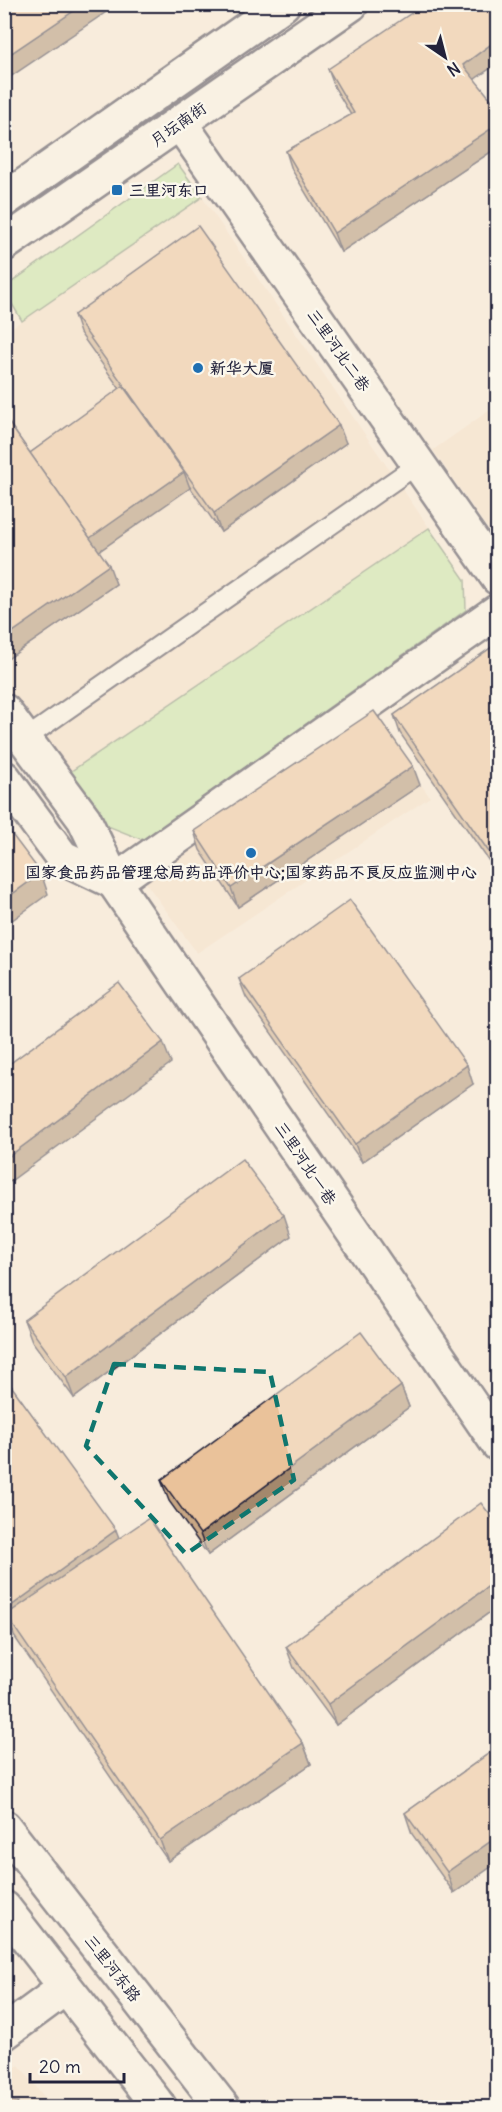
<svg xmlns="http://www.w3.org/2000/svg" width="502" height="2112" font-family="Delius,'LXGW WenKai TC',sans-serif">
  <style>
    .built { fill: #f4dfc8 }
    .green { fill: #bee7a2; stroke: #70846e; stroke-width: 1.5 }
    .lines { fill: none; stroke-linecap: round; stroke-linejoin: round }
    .service-casing { stroke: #22223b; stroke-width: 22 }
    .minor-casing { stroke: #22223b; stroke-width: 38 }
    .secondary-casing { stroke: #22223b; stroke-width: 38 }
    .service { stroke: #fbf7ec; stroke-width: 18 }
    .minor { stroke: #fbf7ec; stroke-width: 33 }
    .secondary { stroke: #fbf7ec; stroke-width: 33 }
    .wall { fill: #c9a784; stroke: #22223b; stroke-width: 1.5 }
    .shaded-wall { fill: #a4886c; stroke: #22223b; stroke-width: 1.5 }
    .building { fill: #eac29a; stroke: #22223b; stroke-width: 1.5 }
    .marked { fill: none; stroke: #0f766e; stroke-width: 4.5; stroke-dasharray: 12 8; stroke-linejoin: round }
    .poi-dot { fill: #1f6fb2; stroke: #fbf7ec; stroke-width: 2 }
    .labels { text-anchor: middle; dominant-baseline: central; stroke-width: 5; stroke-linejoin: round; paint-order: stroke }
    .street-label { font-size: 16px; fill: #22223b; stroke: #fbf7ec }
    .poi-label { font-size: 16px; font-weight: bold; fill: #22223b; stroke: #fbf7ec; text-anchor: start }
  </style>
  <rect width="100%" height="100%" fill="#f8ecdc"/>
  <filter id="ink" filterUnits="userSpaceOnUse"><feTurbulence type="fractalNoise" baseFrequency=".0167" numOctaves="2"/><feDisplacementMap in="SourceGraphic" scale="12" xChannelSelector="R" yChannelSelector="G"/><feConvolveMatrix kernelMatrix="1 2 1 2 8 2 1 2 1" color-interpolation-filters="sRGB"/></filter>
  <g filter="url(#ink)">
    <g class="built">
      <polygon points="202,197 465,580 466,610 143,840 105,825 5,688 4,333"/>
      <polygon points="497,405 497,542 433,450"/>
      <polygon points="373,718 430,797 197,953 146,883 144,873"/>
      <polygon points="19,2065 52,2107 5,2107 4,2075"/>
    </g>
    <g class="green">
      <polygon points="178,164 202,197 22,321 5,292 5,287"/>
      <polygon points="429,528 465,580 466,610 143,840 105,825 67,774"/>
    </g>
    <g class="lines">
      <defs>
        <polyline id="service" points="25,739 418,464"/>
        <g id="minor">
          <polyline points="180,123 498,578"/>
          <polyline points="4,711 84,819 114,882 498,1444"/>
          <polyline points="4,778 62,857 114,882"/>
          <polyline points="114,882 498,611"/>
          <polyline points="4,2033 65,1988"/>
        </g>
        <g id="secondary">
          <polyline points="4,200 283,4"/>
          <polyline points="4,244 351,4"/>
          <polyline points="4,1827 223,2108"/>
          <polyline points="4,1908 160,2108"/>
        </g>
      </defs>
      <use href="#service" class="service-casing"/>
      <use href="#minor" class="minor-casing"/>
      <use href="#secondary" class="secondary-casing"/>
      <use href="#service" class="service"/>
      <use href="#minor" class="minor"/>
      <use href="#secondary" class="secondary"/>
    </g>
    <g class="wall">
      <polygon points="328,69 474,79 498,108 498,147 341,252 292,170 286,151 351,115 335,88"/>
      <polygon points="74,315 346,443 221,532 190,487 99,551 116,584 6,660 4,658 4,416 30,453 120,389 80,333"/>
      <polygon points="498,643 498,874 400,733 394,715"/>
      <polygon points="420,785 238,907 200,850 194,831"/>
      <polygon points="239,979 473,1084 362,1162 246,997"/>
      <polygon points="291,1236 74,1398 32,1341 24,1320"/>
      <polygon points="4,1376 119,1538 303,1743 311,1764 168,1861 14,1636 13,1632 4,1638"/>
      <polygon points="401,1386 409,1407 208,1555 169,1501 161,1480"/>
      <polygon points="498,1525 498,1606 336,1725 294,1668 286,1647"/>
      <polygon points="498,1747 454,1893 412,1834 405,1813"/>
    </g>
    <g class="shaded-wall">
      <polygon points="84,4 118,4 4,81 4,58"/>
      <polygon points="498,39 498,63 469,83 463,65"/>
      <polygon points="498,124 498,147 341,252 334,233"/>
      <polygon points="339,425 346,443 221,532 214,513"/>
      <polygon points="184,472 190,488 95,554 89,538"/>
      <polygon points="109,565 116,584 6,660 4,656 4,638"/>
      <polygon points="413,766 420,785 238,907 231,888"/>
      <polygon points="41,873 48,894 4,926 4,900"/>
      <polygon points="163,1042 171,1063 4,1186 4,1160"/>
      <polygon points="467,1065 473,1084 362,1162 355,1144"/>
      <polygon points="284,1215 291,1236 74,1398 66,1377"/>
      <polygon points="401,1386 409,1407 208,1555 200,1534"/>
      <polygon points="116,1530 124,1551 6,1615 13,1632 4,1638 4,1611"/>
      <polygon points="498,1579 498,1606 336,1725 328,1704"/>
      <polygon points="303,1743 311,1764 168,1861 160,1840"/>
      <polygon points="498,1836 498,1862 454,1893 447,1872"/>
    </g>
    <g class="building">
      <polygon points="4,4 84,4 4,58"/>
      <polygon points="425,4 498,4 498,39 463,65 498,108 498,124 334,233 286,151 354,113 328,69"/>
      <polygon points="198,226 339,425 214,513 74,315"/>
      <polygon points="123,386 184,472 90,538 30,453"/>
      <polygon points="4,416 109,565 4,638"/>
      <polygon points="498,643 498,865 394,715"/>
      <polygon points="374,711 413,766 231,888 194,831"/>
      <polygon points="4,824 41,873 4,900"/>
      <polygon points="350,900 467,1065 355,1144 239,979"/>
      <polygon points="119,983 163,1042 4,1160 4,1068"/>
      <polygon points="242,1159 284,1215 66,1377 24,1320"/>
      <polygon points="361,1332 401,1386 200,1534 161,1480"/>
      <polygon points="4,1376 116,1530 4,1611"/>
      <polygon points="481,1503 498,1525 498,1579 328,1704 286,1647"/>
      <polygon points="149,1518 303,1743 160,1840 6,1615"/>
      <polygon points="498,1747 498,1836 447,1872 405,1813"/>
      <polygon points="4,2100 18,2102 16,2108 4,2108"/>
    </g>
  </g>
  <path d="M0 0H502V2112H0ZM114,1364L270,1372L294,1480L186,1554L86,1446Z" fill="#f8ecdc" fill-opacity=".55" fill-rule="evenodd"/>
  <path class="marked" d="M114,1364L270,1372L294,1480L186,1554L86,1446Z"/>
  <g class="poi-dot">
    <rect x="111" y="184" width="12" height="12" rx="3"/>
    <circle cx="198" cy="368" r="6"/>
    <circle cx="251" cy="853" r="6"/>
  </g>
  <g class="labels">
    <g class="street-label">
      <text transform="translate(178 124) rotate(-35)">月坛南街</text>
      <text transform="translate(339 350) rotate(55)">三里河北二巷</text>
      <text transform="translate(306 1163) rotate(56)">三里河北一巷</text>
      <text transform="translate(113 1968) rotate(52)">三里河东路</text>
    </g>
    <g class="poi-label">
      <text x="129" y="190">三里河东口</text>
      <text x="210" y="368">新华大厦</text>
      <text x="251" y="872" text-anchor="middle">国家食品药品管理总局药品评价中心;国家药品不良反应监测中心</text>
    </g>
  </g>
  <rect width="502" height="2112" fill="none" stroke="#fbf7ec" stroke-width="24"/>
  <rect x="12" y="12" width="478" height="2088" fill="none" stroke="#22223b" stroke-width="2" filter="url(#ink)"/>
  <g transform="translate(445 57) rotate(145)" stroke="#fbf7ec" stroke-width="4.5" paint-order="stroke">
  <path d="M0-4.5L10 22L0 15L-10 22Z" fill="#22223b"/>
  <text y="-9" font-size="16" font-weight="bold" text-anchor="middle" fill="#22223b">N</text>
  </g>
  <path d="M30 2073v9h94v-9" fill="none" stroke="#22223b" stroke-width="3"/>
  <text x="39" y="2073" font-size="18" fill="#22223b" stroke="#fbf7ec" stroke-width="4.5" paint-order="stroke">20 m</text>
</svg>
